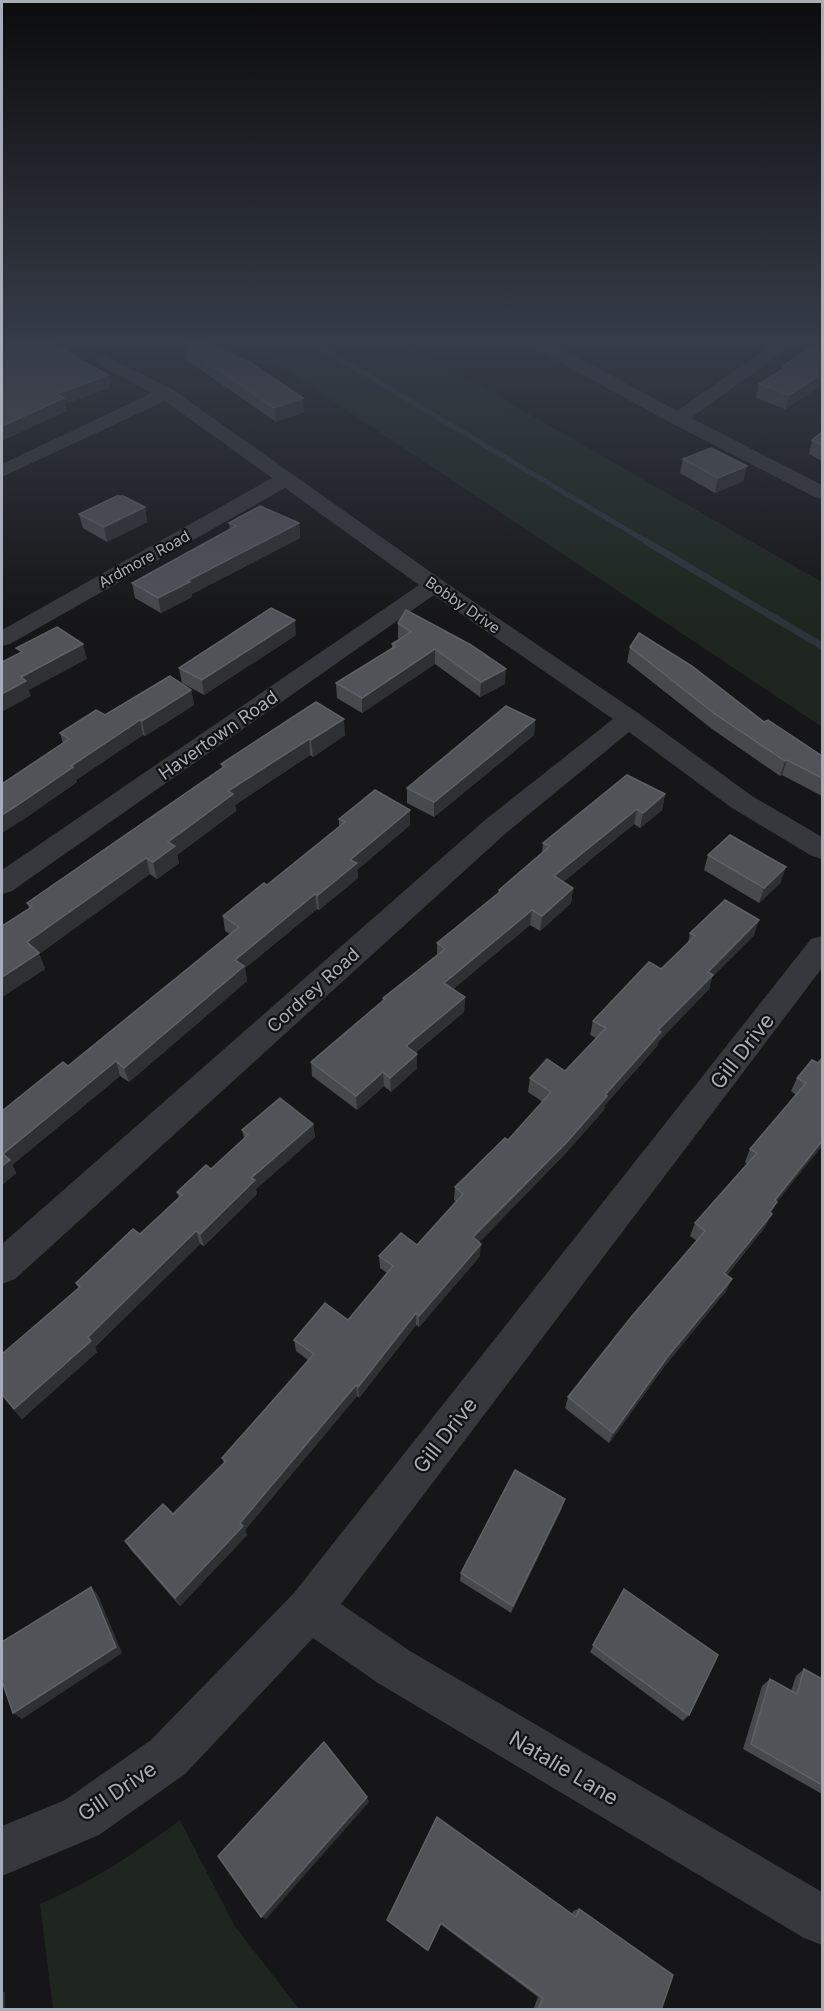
<svg xmlns="http://www.w3.org/2000/svg" width="824" height="2011" font-family="Inter,sans-serif">
  <style>
    .green { fill: #1e261f }
    .lines { fill: none; stroke-linecap: round; stroke-linejoin: round }
    .stream-far1 { stroke: #2c353c; stroke-width: 5 }
    .stream { stroke: #2c353c; stroke-width: 7 }
    .street { fill: #37383d; fill-rule: evenodd }
    .wall { fill: #47494d }
    .shaded-wall { fill: #2f3033 }
    .building { fill: #525359; stroke: #5f6168; stroke-width: 1.5 }
    .labels { text-anchor: middle; dominant-baseline: central; stroke-width: 4.5; stroke-linejoin: round; paint-order: stroke }
    .far-street-label { font-size: 15px; fill: #a8adb8; stroke: #111113 }
    .street-label { font-size: 18px; fill: #a8adb8; stroke: #111113 }
    .near-street-label { font-size: 21px; fill: #a8adb8; stroke: #111113 }
  </style>
  <rect width="100%" height="100%" fill="#161618"/>
  <g class="green">
    <polygon points="229,340 400,340 822,582 822,727 282,367"/>
    <path d="M180,1820L234,1925L299,2009H53L40,1904C91,1882 136,1853 180,1820Z"/>
  </g>
  <g class="lines">
    <polyline class="stream-far1" points="308,340 649,543"/>
    <polyline class="stream" points="647,542 822,646"/>
    <g class="street">
      <polygon points="524,340 546,340 677,411 779,340 799,340 691,418 822,485 822,499 815,497 671,423 527,344"/>
      <polygon points="104,355 172,389 442,580 638,713 752,796 822,837 822,859 812,856 732,808 629,732 505,834 15,1279 2,1284 2,1244 485,820 613,719 434,595 12,891 2,894 2,870 419,585 285,488 10,644 2,646 2,630 272,478 165,401 2,477 2,464 152,393 98,364 95,360 98,356"/>
      <polygon points="822,936 822,968 341,1604 410,1651 822,1892 822,1945 804,1938 378,1683 313,1638 185,1774 99,1835 2,1876 2,1826 65,1800 151,1740 294,1593 811,939"/>
    </g>
  </g>
  <g class="wall">
    <polygon points="822,340 822,382 811,392 785,409 756,398 759,384 782,370 783,366"/>
    <polygon points="185,347 304,412 276,422 187,360"/>
    <polygon points="822,432 822,461 809,454 812,440"/>
    <polygon points="683,459 747,466 743,481 715,493 680,473"/>
    <polygon points="145,507 147,522 107,542 83,528 79,514"/>
    <polygon points="229,523 299,523 300,538 192,594 192,597 161,613 135,598 132,583 230,530"/>
    <polygon points="398,623 505,684 480,697 435,664 362,713 337,698 336,683 392,648 392,644 400,639 398,638"/>
    <polygon points="296,635 204,695 182,683 179,668"/>
    <polygon points="630,647 764,722 822,756 822,796 782,775 780,776 712,729 627,662"/>
    <polygon points="191,690 194,705 145,736 143,735 76,780 77,782 21,821 63,743 60,733 105,715"/>
    <polygon points="535,720 534,735 434,817 407,803 407,788"/>
    <polygon points="283,723 345,735 313,757 310,755 235,805 236,811 177,855 179,863 157,879 150,874 39,954 45,969 2,997 2,926 29,908 27,903 222,768 221,764"/>
    <polygon points="665,794 662,810 640,828 634,824 563,882 573,888 571,903 540,931 530,925 453,989 465,997 464,1012 415,1053 417,1054 417,1068 391,1092 384,1086 357,1110 312,1076 311,1062 383,1001 383,998 437,955 437,943 498,893 499,890 542,853 543,843"/>
    <polygon points="410,810 410,825 357,870 358,878 319,910 317,909 245,968 247,981 129,1082 120,1076 12,1165 16,1173 2,1185 2,1111 68,1066 230,934 225,931 223,916 267,885 339,827 339,819"/>
    <polygon points="708,855 781,882 759,903 704,870"/>
    <polygon points="690,933 754,935 712,977 709,989 659,1041 657,1046 605,1105 604,1110 564,1155 479,1242 480,1256 419,1327 416,1325 359,1398 357,1396 245,1530 247,1535 180,1606 131,1550 125,1541 173,1514 224,1463 222,1458 308,1360 296,1351 294,1340 348,1320 387,1273 380,1268 379,1256 417,1245 456,1202 454,1200 455,1187 508,1140 543,1102 528,1092 530,1078 565,1071 596,1038 590,1035 593,1021 661,969 688,943"/>
    <polygon points="812,1060 776,1203 765,1227 727,1275 726,1291 664,1367 609,1443 565,1408 568,1397 697,1241 690,1236 695,1223 747,1164 745,1162 750,1149 796,1095 791,1091 797,1078"/>
    <polygon points="313,1124 315,1137 256,1189 257,1194 204,1246 200,1244 95,1347 97,1352 22,1419 2,1396 2,1354 79,1289 76,1283 140,1234 179,1198 177,1192 211,1169 244,1138 242,1130"/>
    <polygon points="562,1508 511,1613 460,1581 461,1573"/>
    <polygon points="624,1589 689,1715 683,1721 590,1652"/>
    <polygon points="804,1669 822,1679 822,1794 743,1749 762,1686 770,1679 791,1691 796,1676"/>
    <polygon points="579,1909 661,2010 533,2010 538,1997 440,1924 427,1951 388,1921 387,1920 572,1914 573,1911"/>
  </g>
  <g class="shaded-wall">
    <polygon points="58,340 94,340 54,355 51,343"/>
    <polygon points="822,372 822,382 811,392 785,409 789,395"/>
    <polygon points="108,375 110,388 65,404 67,411 2,441 2,426 56,394"/>
    <polygon points="303,398 304,412 276,422 274,408"/>
    <polygon points="747,466 743,481 715,493 718,478"/>
    <polygon points="145,507 147,522 107,542 104,527"/>
    <polygon points="299,523 300,538 192,594 192,597 161,613 158,598 187,581"/>
    <polygon points="295,620 296,635 204,695 202,680"/>
    <polygon points="83,644 87,659 29,690 31,696 2,712 2,694 21,677"/>
    <polygon points="435,649 435,664 362,713 362,698"/>
    <polygon points="506,669 505,684 480,697 481,682"/>
    <polygon points="191,690 194,705 145,736 142,721"/>
    <polygon points="344,719 345,735 313,757 311,740"/>
    <polygon points="140,720 143,735 76,780 77,782 21,821 2,833 2,815 71,766"/>
    <polygon points="535,720 534,735 434,817 434,802"/>
    <polygon points="309,739 310,755 235,805 236,811 177,855 179,863 157,879 153,862 168,842 228,791"/>
    <polygon points="787,760 782,775 780,776 785,761"/>
    <polygon points="665,794 662,810 640,828 643,813"/>
    <polygon points="637,809 634,824 552,891 554,876"/>
    <polygon points="410,810 410,825 357,870 358,878 319,910 318,895 350,860"/>
    <polygon points="146,858 150,874 39,954 45,969 2,997 2,977 27,942"/>
    <polygon points="786,867 781,882 759,903 764,888"/>
    <polygon points="573,888 571,903 540,931 542,916"/>
    <polygon points="315,894 317,909 245,968 247,981 129,1082 124,1068 235,960"/>
    <polygon points="532,910 530,925 444,997 444,983"/>
    <polygon points="759,920 754,935 712,977 709,989 659,1041 657,1046 605,1105 604,1110 564,1155 472,1250 473,1237 605,1095 708,972"/>
    <polygon points="465,997 464,1012 406,1060 406,1046"/>
    <polygon points="417,1054 417,1068 391,1092 390,1078"/>
    <polygon points="116,1061 120,1076 12,1165 16,1173 2,1185 2,1166 3,1154"/>
    <polygon points="383,1072 384,1086 357,1110 356,1096"/>
    <polygon points="313,1124 315,1137 256,1189 257,1194 204,1246 200,1234 251,1178"/>
    <polygon points="822,1141 822,1146 776,1203 771,1215 763,1225 775,1200"/>
    <polygon points="772,1214 765,1227 718,1285 724,1273"/>
    <polygon points="196,1231 200,1244 95,1347 97,1352 22,1419 14,1409"/>
    <polygon points="481,1244 480,1256 419,1327 419,1316"/>
    <polygon points="732,1279 726,1291 664,1367 609,1443 613,1433 669,1355"/>
    <polygon points="416,1313 416,1325 359,1398 358,1387"/>
    <polygon points="356,1385 357,1396 245,1530 247,1535 180,1606 175,1598"/>
    <polygon points="565,1499 562,1508 511,1613 513,1606"/>
    <polygon points="91,1587 98,1595 122,1653 22,1719 13,1713"/>
    <polygon points="367,1797 369,1802 266,1919 261,1917"/>
    <rect x="2" y="1992" width="3" height="18"/>
  </g>
  <g class="building">
    <polygon points="2,340 58,340 51,343 108,375 56,394 64,398 2,426"/>
    <polygon points="189,340 199,340 249,362 303,398 274,408 185,347"/>
    <polygon points="822,340 822,372 814,379 789,395 759,384 787,367 783,366"/>
    <polygon points="822,432 822,445 812,440"/>
    <polygon points="711,448 747,466 718,478 683,459"/>
    <polygon points="117,496 123,496 145,507 104,527 79,514"/>
    <polygon points="260,506 299,523 187,581 190,582 158,598 132,583 236,526 229,523"/>
    <polygon points="271,608 295,620 202,680 179,668"/>
    <polygon points="406,610 471,645 506,669 481,682 435,649 362,698 336,683 396,646 392,644 411,632 398,623"/>
    <polygon points="57,627 83,644 21,677 26,681 2,694 2,662 22,652 16,648"/>
    <polygon points="639,633 692,666 764,722 768,720 822,756 822,778 787,760 785,761 715,714 630,647"/>
    <polygon points="170,676 191,690 142,721 140,720 71,766 73,767 16,806 2,815 2,784 69,739 60,733 96,710 105,715"/>
    <polygon points="316,702 344,719 311,740 309,739 228,791 233,794 168,842 175,846 153,862 146,858 27,942 39,953 2,977 2,926 32,907 27,903 225,766 221,764"/>
    <polygon points="506,706 535,720 434,802 407,788"/>
    <polygon points="627,775 665,794 643,813 637,809 554,876 573,888 542,916 532,910 444,983 465,997 406,1046 417,1054 390,1078 383,1072 356,1096 311,1062 385,999 383,998 445,949 437,943 501,891 499,890 550,846 543,843"/>
    <polygon points="375,790 410,810 350,860 357,863 318,895 315,894 235,960 244,966 124,1068 116,1061 3,1154 10,1160 2,1166 2,1111 63,1062 68,1066 239,927 223,916 264,883 267,885 345,822 339,819"/>
    <polygon points="730,835 786,867 764,888 708,855"/>
    <polygon points="725,900 759,920 708,972 713,975 658,1030 661,1032 605,1095 607,1096 567,1142 473,1237 481,1244 419,1316 416,1313 358,1387 356,1385 240,1523 243,1526 175,1598 125,1541 163,1504 173,1514 226,1461 222,1458 314,1354 294,1340 325,1303 348,1320 393,1266 379,1256 401,1233 417,1245 463,1194 455,1187 505,1138 508,1140 551,1092 530,1078 547,1059 565,1071 606,1028 593,1021 649,962 661,969 695,936 690,933"/>
    <polygon points="822,1058 822,1141 775,1200 777,1202 769,1212 772,1214 724,1273 732,1279 669,1355 613,1433 568,1397 632,1316 705,1231 695,1223 757,1153 750,1149 806,1083 797,1078 812,1060 818,1063"/>
    <polygon points="280,1098 313,1124 251,1178 255,1180 200,1234 196,1231 88,1337 91,1341 14,1409 2,1394 2,1354 80,1287 76,1283 133,1229 140,1234 182,1195 177,1192 206,1165 211,1169 248,1135 242,1130"/>
    <polygon points="515,1470 565,1499 513,1606 461,1573"/>
    <polygon points="91,1587 116,1647 13,1713 2,1681 2,1642"/>
    <polygon points="624,1589 718,1655 689,1715 593,1645"/>
    <polygon points="804,1669 822,1679 822,1785 751,1744 770,1679 797,1694"/>
    <polygon points="324,1742 367,1797 261,1917 218,1856"/>
    <polygon points="437,1817 576,1917 579,1909 673,1975 661,2010 538,2010 543,1998 441,1923 428,1950 387,1920"/>
  </g>
  <linearGradient id="sky" x2="0" y2="1"><stop stop-color="#0c0c0d"/><stop offset="0.55" stop-color="#363c48"/><stop offset="1" stop-color="#363c48" stop-opacity="0"/></linearGradient>
  <rect width="824" height="621" fill="url(#sky)"/>
  <g class="labels">
    <g class="far-street-label">
      <text transform="translate(144 559) rotate(-29)">Ardmore Road</text>
      <text transform="translate(463 605) rotate(35)">Bobby Drive</text>
    </g>
    <g class="street-label">
      <text transform="translate(218 735) rotate(-35)">Havertown Road</text>
      <text transform="translate(313 990) rotate(-42)">Cordrey Road</text>
    </g>
    <g class="near-street-label">
      <text transform="translate(742 1051) rotate(-52)">Gill Drive</text>
      <text transform="translate(445 1435) rotate(-52)">Gill Drive</text>
      <text transform="translate(564 1768) rotate(31)">Natalie Lane</text>
      <text transform="translate(117 1791) rotate(-34)">Gill Drive</text>
    </g>
  </g>
  <rect width="824" height="2011" fill="none" stroke="#a8adb8" stroke-width="6"/>
</svg>
